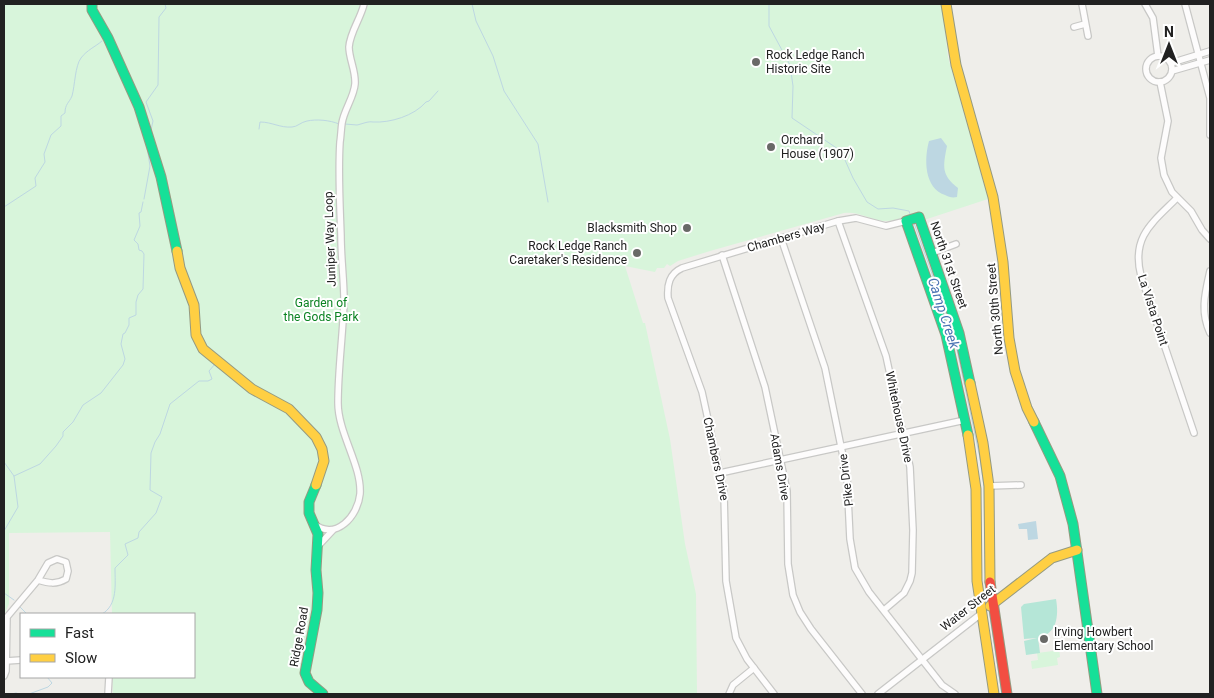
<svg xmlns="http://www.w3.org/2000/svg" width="1214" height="698" font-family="Roboto,sans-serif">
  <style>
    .park { fill: #d8f5db }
    .pitch { fill: #b5e6d7 }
    .water { fill: #bdd7e2 }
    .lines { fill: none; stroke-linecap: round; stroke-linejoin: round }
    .stream { stroke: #bdd7e2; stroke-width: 1 }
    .street-casing { stroke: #c8c8c6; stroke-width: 8 }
    .fast-casing { stroke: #959a81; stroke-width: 11 }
    .slow-casing { stroke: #959a81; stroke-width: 11 }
    .jam-casing { stroke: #959a81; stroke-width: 11 }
    .street { stroke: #fdfcfc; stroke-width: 5.5 }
    .fast { stroke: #16e098; stroke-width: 9 }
    .slow { stroke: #ffcf43; stroke-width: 9 }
    .jam { stroke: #f24e42; stroke-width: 9 }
    .poi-dot { fill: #696967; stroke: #fff; stroke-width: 2 }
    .labels { text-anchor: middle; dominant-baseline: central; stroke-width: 4; stroke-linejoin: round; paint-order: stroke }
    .poi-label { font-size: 12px; fill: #212121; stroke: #fff; text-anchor: start }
    .street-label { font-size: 12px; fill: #212121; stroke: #fff }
    .park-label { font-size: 12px; fill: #0b8322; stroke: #fff }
    .water-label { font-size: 14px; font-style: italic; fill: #4b74b3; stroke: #fff }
  </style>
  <rect width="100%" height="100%" fill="#efeeea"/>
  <g class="park">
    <path d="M4,4H942L948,57L988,199L924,220L919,213C908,216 895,222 883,221C869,219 858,211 844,213L710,251L678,261L670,266L667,264L664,268H657L655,272L625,266L643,323H645L670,439L685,544L696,594L697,694H113L112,677H194V614H112L110,532L9,533V604L4,615Z"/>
    <polygon points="1059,647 1060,657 1057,658 1058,665 1032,669 1031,661 1038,660 1037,653 1053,651 1053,648"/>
  </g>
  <path class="pitch" d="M1056,599C1059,616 1057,634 1038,638L1040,653L1026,655L1024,641L1037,638L1024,639L1021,607L1024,604Z"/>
  <g class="water">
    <path d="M941,138L947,146C943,166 941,175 958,188L957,197C952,198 949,197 945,195C924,188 924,159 929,141Z"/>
    <polygon points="1036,521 1038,539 1028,540 1027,529 1019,529 1018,524"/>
  </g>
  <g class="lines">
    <g class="stream">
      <polyline points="472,4 476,21 493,56 504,91 538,144 548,202"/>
      <polyline points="769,4 769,26 790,65 793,86 792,118 841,151 853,178 867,202 878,209 893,208 909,211 910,214"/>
      <path d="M345,124C349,124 353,125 357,125C362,124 368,121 373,122C390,123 414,116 426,102L429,101L438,91"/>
      <path d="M259,129L260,122C272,122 280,128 292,127C297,127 301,122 307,121C316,119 330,120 339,124"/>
      <polyline points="151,130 153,121 146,102 158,85 159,17 166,8 165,4"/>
      <polyline points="144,199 150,166 147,147"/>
      <path d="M4,207L36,186L35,178L45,162L44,154L51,135L61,126V116L65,113C65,104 69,103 72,96C75,85 75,66 81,58C87,50 95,47 102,41"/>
      <polyline points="914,223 954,336 980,458 984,487 985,568 988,604"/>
      <polyline points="4,462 14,476 18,507 4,531"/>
      <polyline points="14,476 40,464 56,446 63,436 63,432 73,422 83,405 101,393 123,365 125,359 121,344 123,334 125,333 129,325 129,318 136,315 136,302 138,295 143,289 144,254 142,251 139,250 138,244 134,240 140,226 139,213 141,212 143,202"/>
      <polyline points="4,593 14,600"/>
      <polyline points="20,607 27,614"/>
      <polyline points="989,610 1002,694"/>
      <path d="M102,614C118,605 115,584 115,568L128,555L125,544L138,538L139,532L156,513L162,497L150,490L151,453L155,442L160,434L170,404L199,381H208L212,379L209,371L215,364"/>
      <polyline points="12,694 16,693 19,694"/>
      <polyline points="29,694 48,687 52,683 47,677"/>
    </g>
    <defs>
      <g id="street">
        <polyline points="1082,4 1088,36"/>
        <polyline points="1145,4 1153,18 1158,56"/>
        <polyline points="1185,4 1210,98 1210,135"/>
        <polyline points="1074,27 1085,24"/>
        <circle cx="1159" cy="69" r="13"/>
        <polyline points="1171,63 1210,51"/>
        <polyline points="1172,71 1210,60"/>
        <polyline points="1160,82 1168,121 1161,158 1164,175 1172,192 1191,211 1202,230 1210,239"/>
        <path d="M1177,198C1152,223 1131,237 1141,276L1194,433"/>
        <polyline points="838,221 886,356 910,467 913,530 912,573 910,581 904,593 884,610"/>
        <polyline points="781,238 825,368 847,476 850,539 855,568 869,592 942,685 955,694"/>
        <polyline points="932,253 956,244"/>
        <polyline points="722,255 765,387 787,491 788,564 793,595 800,612 811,629 862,694"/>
        <path d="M1210,271C1205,293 1200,312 1210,333"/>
        <polyline points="720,473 965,420"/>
        <polyline points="989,486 1021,485"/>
        <path d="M314,524C336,541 358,516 360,494C362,466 338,433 338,403C338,369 343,335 344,301C344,279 341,258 341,236C340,205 338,173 340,142C341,136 341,129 342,123C344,110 354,97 355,84C356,71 349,59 349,47C350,32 361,18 364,4"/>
        <polyline points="319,545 333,530"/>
        <polyline points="6,661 21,660"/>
        <path d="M4,676L6,671L7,617L38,580L48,563L57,559L66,562L68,571L66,579C56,585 48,583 38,580"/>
        <polyline points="108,694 109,677"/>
        <polyline points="729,694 733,685 754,668"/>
        <path d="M774,694L747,659L736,638L726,581L724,493L702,392L668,298C667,285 669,274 682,268L838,221L856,218L886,226L906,221"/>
        <polyline points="878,694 982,613"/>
      </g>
      <g id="fast">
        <polyline points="92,4 92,10 108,38 139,107 161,177 177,251"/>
        <polyline points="1034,422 1060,476 1073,524 1097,694"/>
        <polyline points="968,435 946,335 906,221 919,217 959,333 970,383"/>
        <polyline points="316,485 309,502 309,513 318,534 316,570 318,593 317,610 305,673 309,682 323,694"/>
      </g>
      <g id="slow">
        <polyline points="946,4 956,65 993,197 1003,262 1009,338 1015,371 1027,408 1034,422"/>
        <polyline points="177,251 180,268 194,305 196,335 203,349 252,389 289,409 316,437 322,449 324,461 316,485"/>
        <polyline points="970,383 983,443 989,486 990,582"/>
        <polyline points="968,435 976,489 977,581 994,694"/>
        <polyline points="990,606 1052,558 1077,550"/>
      </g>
      <polyline id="jam" points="990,582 1007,694"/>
    </defs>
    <use href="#street" class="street-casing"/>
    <use href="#fast" class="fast-casing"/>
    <use href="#slow" class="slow-casing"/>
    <use href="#jam" class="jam-casing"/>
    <use href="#street" class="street"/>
    <use href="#fast" class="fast"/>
    <use href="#slow" class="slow"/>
    <use href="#jam" class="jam"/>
  </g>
  <g class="poi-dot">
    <circle cx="756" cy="62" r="5"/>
    <circle cx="771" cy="147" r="5"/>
    <circle cx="687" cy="228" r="5"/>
    <circle cx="637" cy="253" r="5"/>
    <circle cx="1044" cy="639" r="5"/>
  </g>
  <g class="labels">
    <g class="poi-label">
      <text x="766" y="55">Rock Ledge Ranch<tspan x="766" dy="14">Historic Site</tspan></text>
      <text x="781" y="140">Orchard<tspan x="781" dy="14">House (1907)</tspan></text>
      <text x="677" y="228" text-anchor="end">Blacksmith Shop</text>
      <text x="627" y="246" text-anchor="end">Rock Ledge Ranch<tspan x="627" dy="14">Caretaker's Residence</tspan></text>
      <text x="1054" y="632">Irving Howbert<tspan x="1054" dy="14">Elementary School</tspan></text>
    </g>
    <g class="street-label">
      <text transform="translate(786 237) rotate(-16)">Chambers Way</text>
      <text transform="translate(330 239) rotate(-92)">Juniper Way Loop</text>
      <text transform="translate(949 265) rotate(71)">North 31st Street</text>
      <text transform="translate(995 309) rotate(-95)">North 30th Street</text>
      <text transform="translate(1153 310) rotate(72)">La Vista Point</text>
      <text transform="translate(899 417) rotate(78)">Whitehouse Drive</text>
      <text transform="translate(716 459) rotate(78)">Chambers Drive</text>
      <text transform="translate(780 467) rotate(80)">Adams Drive</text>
      <text transform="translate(846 480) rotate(-97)">Pike Drive</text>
      <text transform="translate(968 608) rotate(-38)">Water Street</text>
      <text transform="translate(299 637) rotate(-80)">Ridge Road</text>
    </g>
    <g class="park-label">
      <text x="321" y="303">Garden of<tspan x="321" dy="14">the Gods Park</tspan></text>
    </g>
    <g class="water-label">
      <text transform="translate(944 313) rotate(72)">Camp Creek</text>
    </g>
  </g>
  <rect width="1214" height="698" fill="none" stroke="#212121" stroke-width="10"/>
  <rect x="20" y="613" width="175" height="65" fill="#ffffff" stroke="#a6a6a6"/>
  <rect x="30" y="629" width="25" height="8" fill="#16e098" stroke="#a6a6a6"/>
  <text x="65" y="638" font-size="15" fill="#212121">Fast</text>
  <rect x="30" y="654" width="25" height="8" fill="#ffcf43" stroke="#a6a6a6"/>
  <text x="65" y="663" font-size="15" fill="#212121">Slow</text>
  <g transform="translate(1169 45)" stroke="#ffffff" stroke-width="4" paint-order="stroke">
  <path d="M0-4L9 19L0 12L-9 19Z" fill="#212121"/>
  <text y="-8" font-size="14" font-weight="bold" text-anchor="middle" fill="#212121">N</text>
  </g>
</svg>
